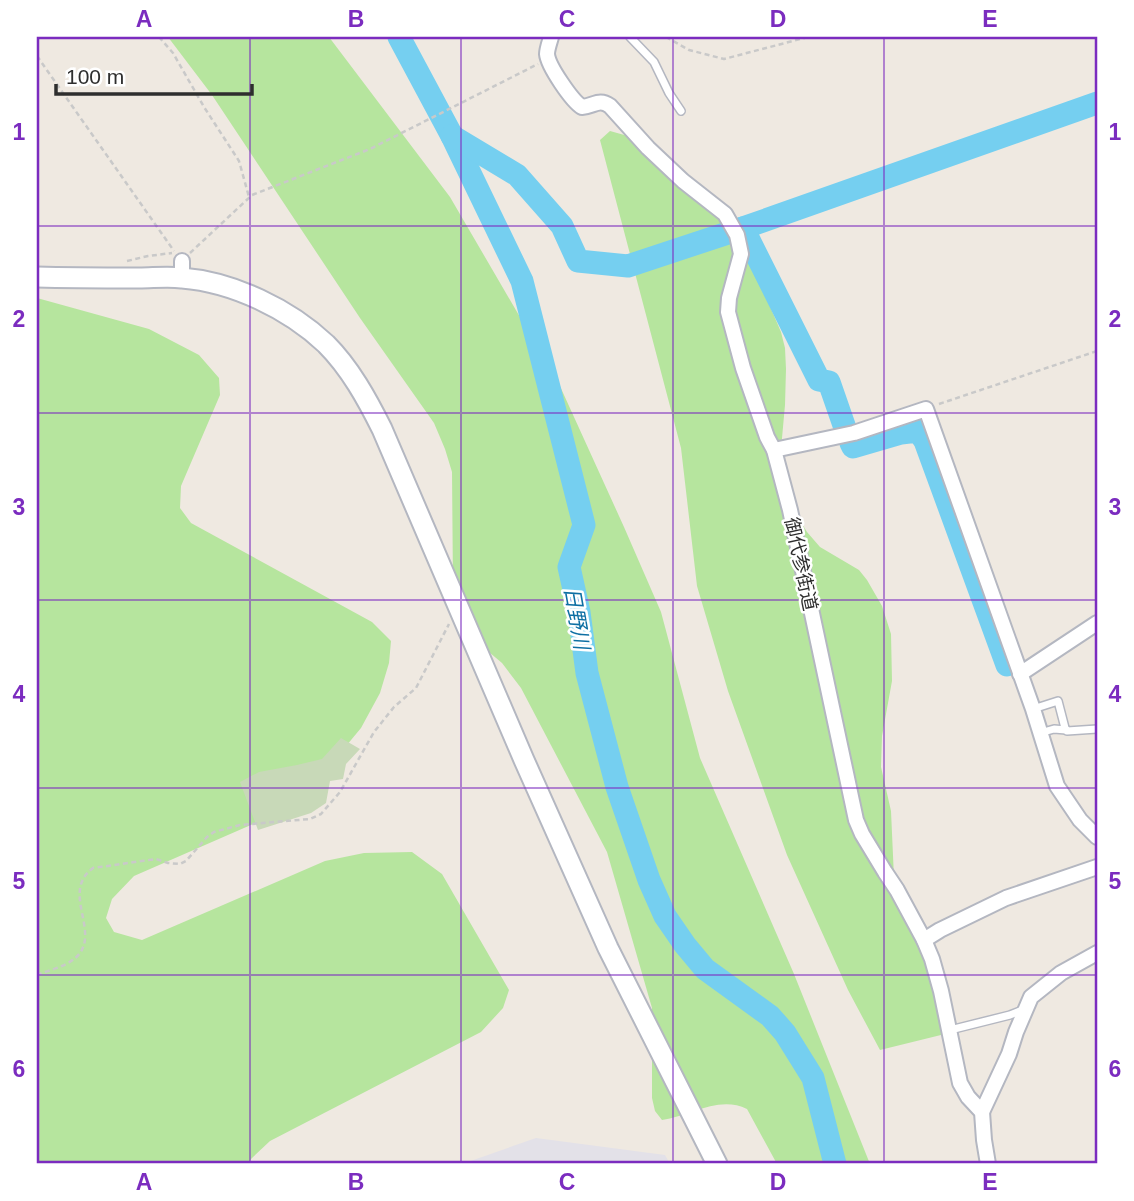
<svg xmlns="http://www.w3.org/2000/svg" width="1134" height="1201" font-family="Arial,'Noto Sans JP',sans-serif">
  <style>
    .industrial { fill: #e3e1e8 }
    .green { fill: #b6e59e }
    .cemetery { fill: #c8d9b8 }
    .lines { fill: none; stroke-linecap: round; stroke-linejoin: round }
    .river { stroke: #75cff0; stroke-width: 23 }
    .lane-casing { stroke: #b4b7c1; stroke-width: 10 }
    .street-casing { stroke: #b4b7c1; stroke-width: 18 }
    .secondary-casing { stroke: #b4b7c1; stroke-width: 23 }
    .path { stroke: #c9c9c9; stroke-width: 2.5; stroke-dasharray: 5 3.5; stroke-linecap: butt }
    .lane { stroke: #fff; stroke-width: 7 }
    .street { stroke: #fff; stroke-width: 14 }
    .secondary { stroke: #fff; stroke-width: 19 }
    .grid { fill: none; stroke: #7b2cbf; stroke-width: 2; stroke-opacity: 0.55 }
    .labels { text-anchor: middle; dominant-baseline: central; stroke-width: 5; stroke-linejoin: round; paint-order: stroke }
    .street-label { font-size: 19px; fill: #2e2e2e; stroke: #fff }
    .water-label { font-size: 21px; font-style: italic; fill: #0d6fa3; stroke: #fff }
    .neatline { fill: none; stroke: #7b2cbf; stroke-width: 2.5 }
    .grid-label { font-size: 23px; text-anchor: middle; font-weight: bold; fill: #7b2cbf }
  </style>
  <rect width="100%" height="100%" fill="#efe9e1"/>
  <polygon class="industrial" points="536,1138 665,1155 670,1164 462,1164"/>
  <g class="green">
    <path d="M168,37H329L450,197L559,384L624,527L661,612L700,758L794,974L870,1164H777L747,1109C719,1095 690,1116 662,1120L655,1111L652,1098V1008L607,852L521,688L502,663L483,647L453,587L452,472L445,449L434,423L360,318L212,95Z"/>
    <polygon points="610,131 635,138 704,202 741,239 781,332 785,348 786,369 785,405 780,460 797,516 807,532 820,547 859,570 867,580 882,606 891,634 892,681 882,736 881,767 891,811 895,900 923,949 943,1021 945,1034 880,1050 848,990 787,855 728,691 697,586 681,448 600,140"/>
    <polygon points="37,298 149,329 199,355 219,378 220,395 181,486 180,508 191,523 372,622 391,641 389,663 380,693 361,728 303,798 258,822 134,876 112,899 106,918 114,932 142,940 325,861 364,853 412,852 442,874 509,990 503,1008 481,1032 270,1141 252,1158 247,1164 37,1164"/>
  </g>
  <polygon class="cemetery" points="341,738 360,749 346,764 343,779 330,781 326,803 311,813 258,830 240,782 259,772 297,765 322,759"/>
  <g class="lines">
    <g class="river">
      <polyline points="399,37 452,136 522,281 584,525 569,567 579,612 587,673 617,787 649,880 665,916 685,945 705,969 770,1016 785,1033 813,1078 835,1164"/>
      <polyline points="452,136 517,175 562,226 578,261 628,266 743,228 1097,103"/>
      <polyline points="743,228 819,380 829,382 846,431"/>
      <polyline points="851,443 853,447 901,433 918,431 925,441 1007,665"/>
    </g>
    <defs>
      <g id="lane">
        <polyline points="630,37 654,62 669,93 681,111"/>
        <polyline points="1033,709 1058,701 1065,728 1067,731 1097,729"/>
        <polyline points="1040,733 1054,729 1066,730"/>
        <polyline points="950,1030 1010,1015 1025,1009"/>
      </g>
      <g id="street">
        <path d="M551,37C550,41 547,49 547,54C548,66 572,101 582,107C594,106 599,98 610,106L648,148L683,181L725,214L737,235L741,254L729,298L728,312L743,368L767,437L774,450L790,510L856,820L862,834L885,872L897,890L924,940L932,959L941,991L960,1083L968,1097L982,1112L984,1140L988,1164"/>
        <polyline points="182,261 182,278"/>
        <polyline points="774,450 854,433 926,409 1033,709 1057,786 1080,820 1097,837"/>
        <polyline points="1020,674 1097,623"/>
        <polyline points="924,940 940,930 1006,898 1097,867"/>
        <polyline points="982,1112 1009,1054 1016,1032 1031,997 1061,973 1097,953"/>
      </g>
      <path id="secondary" d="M37,277C71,278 105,278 139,278C153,278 168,276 182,278C233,282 289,309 326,344C350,368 367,399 382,429L524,760L608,948L717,1164"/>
    </defs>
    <use href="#lane" class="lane-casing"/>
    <use href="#street" class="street-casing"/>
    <use href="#secondary" class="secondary-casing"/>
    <g class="path">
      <polyline points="159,37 173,53 204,107 239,161 249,197"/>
      <polyline points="666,37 689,50 724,59 808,37"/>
      <polyline points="37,56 174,251"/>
      <polyline points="190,253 252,195 370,149 538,64"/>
      <polyline points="127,261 148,256 172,253"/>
      <polyline points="939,404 1097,351"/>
      <path d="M37,975C47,971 59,968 68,963C110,940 57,894 93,868L156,859L168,863L180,864L186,861L207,837L214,832L240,825L310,819L321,814L340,792L374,732L394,707L416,688L449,624"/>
    </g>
    <use href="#lane" class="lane"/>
    <use href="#street" class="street"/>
    <use href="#secondary" class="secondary"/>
  </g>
  <path class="grid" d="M250,37V1164M461,37V1164M673,37V1164M884,37V1164M37,226H1097M37,413H1097M37,600H1097M37,788H1097M37,975H1097"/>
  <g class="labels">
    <g class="street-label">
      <text transform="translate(801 564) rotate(78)">御代参街道</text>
    </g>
    <g class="water-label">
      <text transform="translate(577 618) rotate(80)">日野川</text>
    </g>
  </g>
  <rect width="1134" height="1201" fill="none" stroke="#ffffff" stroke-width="77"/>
  <path d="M56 84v10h196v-10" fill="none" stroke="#2e2e2e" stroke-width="3.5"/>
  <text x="66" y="84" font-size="21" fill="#2e2e2e" stroke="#ffffff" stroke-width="5" paint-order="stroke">100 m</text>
  <rect x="38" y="38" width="1058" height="1124" class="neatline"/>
  <g class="grid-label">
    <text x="144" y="27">A</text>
    <text x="356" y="27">B</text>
    <text x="567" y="27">C</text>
    <text x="778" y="27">D</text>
    <text x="990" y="27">E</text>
    <text x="19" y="140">1</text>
    <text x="1115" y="140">1</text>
    <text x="19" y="327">2</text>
    <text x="1115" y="327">2</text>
    <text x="19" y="515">3</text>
    <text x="1115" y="515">3</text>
    <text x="19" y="702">4</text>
    <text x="1115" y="702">4</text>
    <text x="19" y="889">5</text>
    <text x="1115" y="889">5</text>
    <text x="19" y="1077">6</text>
    <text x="1115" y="1077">6</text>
    <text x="144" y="1190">A</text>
    <text x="356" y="1190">B</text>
    <text x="567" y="1190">C</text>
    <text x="778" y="1190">D</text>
    <text x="990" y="1190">E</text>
  </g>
</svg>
